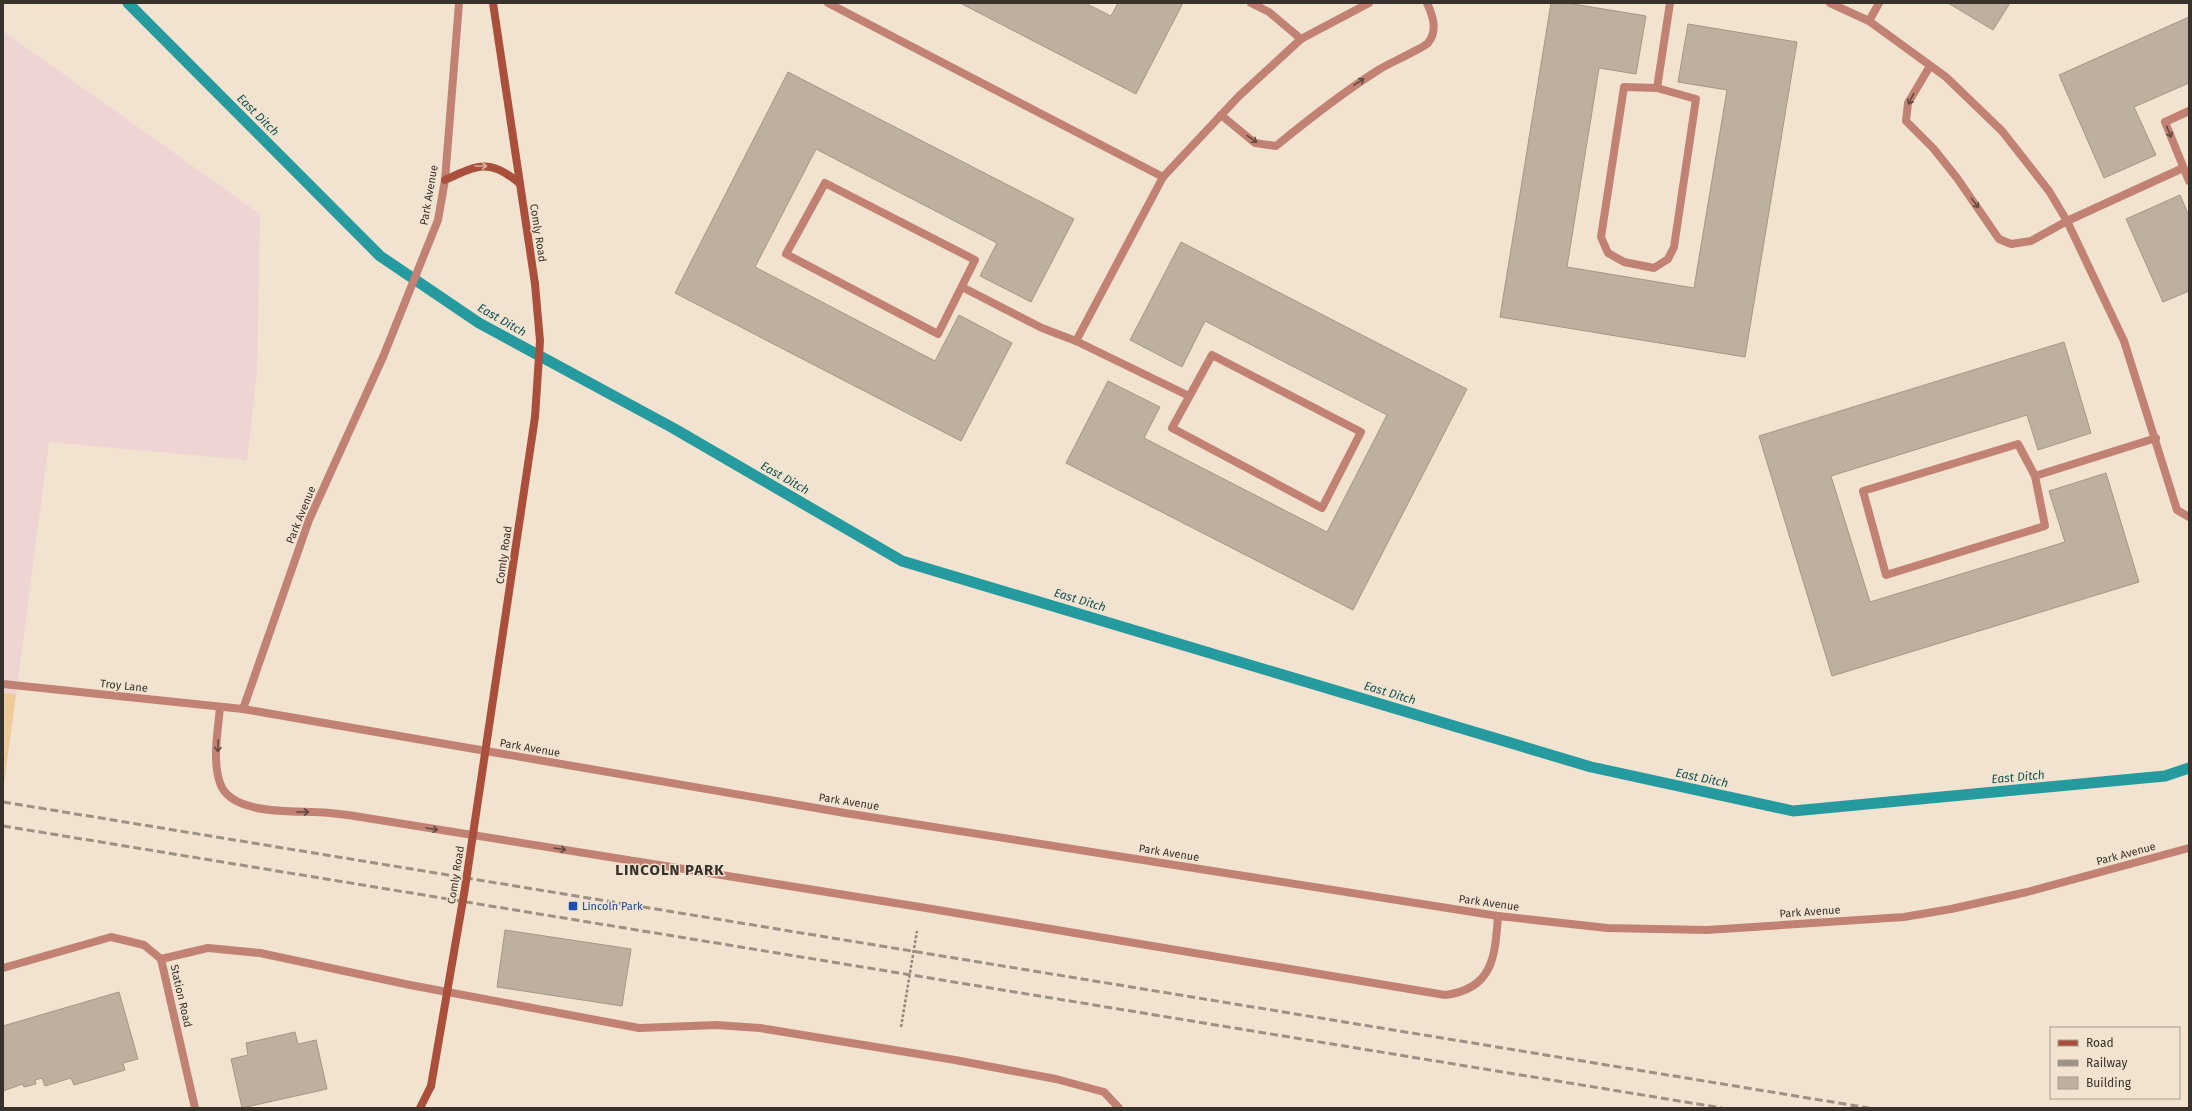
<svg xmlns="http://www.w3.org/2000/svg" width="2192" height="1111" font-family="'Fira Sans',sans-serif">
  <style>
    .industrial { fill: #efd4d4 }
    .green { fill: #eecb98 }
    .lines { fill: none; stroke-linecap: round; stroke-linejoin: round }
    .stream { stroke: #269b9f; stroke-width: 11 }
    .building { fill: #bdb09e; stroke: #a39785 }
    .path { stroke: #90877a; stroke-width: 2.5; stroke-dasharray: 3 2; stroke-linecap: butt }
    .service { stroke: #c28273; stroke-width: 8 }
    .minor { stroke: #c28273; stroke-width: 8 }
    .tertiary { stroke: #c28273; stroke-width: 8 }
    .secondary { stroke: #aa4f3b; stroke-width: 8 }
    .rail { stroke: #9b9184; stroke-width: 3; stroke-dasharray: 8 4; stroke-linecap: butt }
    .secondary-bridge { stroke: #aa4f3b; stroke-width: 8 }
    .oneway { stroke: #614a41 }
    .oneway2 { stroke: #d8af9c }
    .transit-dot { fill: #1a4fb4; stroke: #f1e3d0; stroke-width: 1.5 }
    .labels { text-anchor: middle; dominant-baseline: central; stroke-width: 3; stroke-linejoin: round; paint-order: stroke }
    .street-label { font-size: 11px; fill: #37322b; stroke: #f1e3d0 }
    .transit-label { font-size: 11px; fill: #164399; stroke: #f1e3d0; text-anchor: start }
    .water-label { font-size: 12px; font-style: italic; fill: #125253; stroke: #f1e3d0 }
    .district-label { font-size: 15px; font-weight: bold; letter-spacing: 1px; fill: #37322b; stroke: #f1e3d0 }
  </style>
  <rect width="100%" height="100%" fill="#f1e3d0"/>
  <polygon class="industrial" points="3,31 260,214 257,371 247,460 49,442 16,695 3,692"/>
  <polygon class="green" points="3,692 16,695 4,784 3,784"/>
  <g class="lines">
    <polyline class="stream" points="128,3 380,256 479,323 673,428 902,561 1591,767 1793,811 2165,776 2189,768"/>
  </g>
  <g class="building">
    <polygon points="960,3 1085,3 1111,16 1118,3 1183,3 1136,94"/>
    <polygon points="1551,3 1567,3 1646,16 1636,74 1599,68 1567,267 1694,288 1727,90 1678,82 1688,24 1797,42 1745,357 1500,317"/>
    <polygon points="1948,3 2010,3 1993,30"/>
    <polygon points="2189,17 2189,83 2134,107 2156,155 2104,178 2059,75"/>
    <polygon points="788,72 1074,219 1031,302 980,276 997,243 816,149 755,267 935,361 959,315 1012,343 961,441 675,293"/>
    <polygon points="2180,195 2189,216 2189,291 2163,302 2126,219"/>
    <polygon points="1181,242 1467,389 1353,610 1066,463 1108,381 1160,407 1144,438 1327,532 1387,415 1205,321 1182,367 1130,340"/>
    <polygon points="2064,342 2091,433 2038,450 2027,415 1831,476 1870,602 2065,542 2049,491 2106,473 2139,582 1832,676 1759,436"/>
    <polygon points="505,930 631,949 622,1006 497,987"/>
    <polygon points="119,992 138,1059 123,1063 125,1070 74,1085 71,1078 45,1086 42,1078 35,1080 36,1084 24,1087 23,1084 3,1091 3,1026"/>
    <polygon points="295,1032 298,1044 316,1040 327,1089 242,1108 231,1059 248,1055 246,1043"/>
  </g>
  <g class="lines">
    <polyline class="path" points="901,1027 917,931"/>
    <g class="service">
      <polyline points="828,3 1163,177"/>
      <polyline points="1251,3 1269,12 1301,39"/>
      <polyline points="1830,3 1869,21 1946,77 2002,131 2049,191 2067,221 2124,341 2177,510 2189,517"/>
      <polyline points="1869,21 1879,3"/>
      <polyline points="1930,66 1908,103 1906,121 1933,148 1957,178 1999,239 2011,244 2031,241 2067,221 2183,168"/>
      <polygon points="1624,87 1657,88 1696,99 1674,247 1668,259 1654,268 1624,262 1608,253 1601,237"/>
      <polyline points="1657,88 1670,3"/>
      <polyline points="2189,111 2165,122 2189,181"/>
      <path d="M1221,115L1255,143L1276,146C1309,119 1343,92 1380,69C1388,64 1425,47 1428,43C1438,31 1433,16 1427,3"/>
      <polygon points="825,183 975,260 938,334 786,254"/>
      <polyline points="962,287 1042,328 1076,341 1189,396"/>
      <polyline points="1076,341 1163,177 1239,96 1301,39 1369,3"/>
      <polygon points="1212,355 1361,432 1322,508 1172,428"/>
      <polygon points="2018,444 2035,476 2045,526 1886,575 1863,491"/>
      <polyline points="2035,476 2156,438"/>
      <path d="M220,707C218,731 212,760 220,783C230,814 289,811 314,812C325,812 337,814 348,815L920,907L1445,995C1493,989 1495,957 1498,916"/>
      <polyline points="161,959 208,948 260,953 410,985 639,1028 716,1025 760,1028 955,1060 1056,1079 1104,1092 1119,1108"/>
    </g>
    <g class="minor">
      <polyline points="3,684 243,709"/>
      <polyline points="3,968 111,937 144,945 161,959 195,1108"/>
    </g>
    <polyline class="tertiary" points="459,3 445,180 438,220 383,357 309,520 243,709 845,813 1498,916 1607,928 1707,930 1904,917 1951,909 2027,892 2189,848"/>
    <g class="secondary">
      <polyline points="493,3 535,284"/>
      <path d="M445,180C477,165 490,158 519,183"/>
      <polyline points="420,1108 431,1086"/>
    </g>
    <g class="rail">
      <polyline points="3,802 1869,1108"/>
      <polyline points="3,826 1722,1108"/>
    </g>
    <polyline class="secondary-bridge" points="431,1086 465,888 535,417 540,341 535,284"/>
  </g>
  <defs><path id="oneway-shaft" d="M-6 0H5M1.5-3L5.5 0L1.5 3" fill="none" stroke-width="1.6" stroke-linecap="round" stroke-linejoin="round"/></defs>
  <g class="oneway">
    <use href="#oneway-shaft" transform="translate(1359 82) rotate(-32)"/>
    <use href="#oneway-shaft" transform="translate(1911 99) rotate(116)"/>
    <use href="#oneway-shaft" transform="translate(2169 132) rotate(68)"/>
    <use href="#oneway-shaft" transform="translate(1252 139) rotate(35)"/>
    <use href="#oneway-shaft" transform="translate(1975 203) rotate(54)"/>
    <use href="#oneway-shaft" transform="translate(218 746) rotate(93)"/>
    <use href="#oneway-shaft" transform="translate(303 812)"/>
    <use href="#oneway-shaft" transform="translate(432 829) rotate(9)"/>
    <use href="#oneway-shaft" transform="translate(560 849) rotate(9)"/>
  </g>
  <use class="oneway2" href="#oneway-shaft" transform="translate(481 166)"/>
  <rect class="transit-dot" x="568" y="901" width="10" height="10" rx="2"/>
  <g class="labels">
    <g class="street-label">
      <text transform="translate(429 195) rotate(-80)">Park Avenue</text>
      <text transform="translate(538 233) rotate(81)">Comly Road</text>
      <text transform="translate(301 515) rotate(-68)">Park Avenue</text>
      <text transform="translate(504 555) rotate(-82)">Comly Road</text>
      <text transform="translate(124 686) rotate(6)">Troy Lane</text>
      <text transform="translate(530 748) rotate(10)">Park Avenue</text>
      <text transform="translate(849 802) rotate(9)">Park Avenue</text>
      <text transform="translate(1169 853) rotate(9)">Park Avenue</text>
      <text transform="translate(2126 854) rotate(-15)">Park Avenue</text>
      <text transform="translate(456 875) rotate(-81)">Comly Road</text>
      <text transform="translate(1489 903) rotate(8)">Park Avenue</text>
      <text transform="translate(1810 912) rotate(-4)">Park Avenue</text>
      <text transform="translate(181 996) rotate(77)">Station Road</text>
    </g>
    <g class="transit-label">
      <text x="582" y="906">Lincoln Park</text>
    </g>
    <g class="water-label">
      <text transform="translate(258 115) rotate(45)">East Ditch</text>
      <text transform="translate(502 320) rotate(30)">East Ditch</text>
      <text transform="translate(785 478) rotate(30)">East Ditch</text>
      <text transform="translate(1080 600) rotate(17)">East Ditch</text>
      <text transform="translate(1390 693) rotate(17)">East Ditch</text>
      <text transform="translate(2018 777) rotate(-5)">East Ditch</text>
      <text transform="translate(1702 778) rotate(12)">East Ditch</text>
    </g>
    <g class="district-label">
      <text x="670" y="870">LINCOLN PARK</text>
    </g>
  </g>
  <rect width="2192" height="1111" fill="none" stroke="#37322b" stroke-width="8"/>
  <rect x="2050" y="1027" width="130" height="72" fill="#f1e3d0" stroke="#a79c8e"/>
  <rect x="2058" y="1040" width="20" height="6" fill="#aa4f3b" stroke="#a79c8e"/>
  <text x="2086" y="1047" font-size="12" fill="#37322b">Road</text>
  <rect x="2058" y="1060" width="20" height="6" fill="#9b9184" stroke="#a79c8e"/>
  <text x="2086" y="1067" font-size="12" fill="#37322b">Railway</text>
  <rect x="2058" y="1077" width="20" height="12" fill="#bdb09e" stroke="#a79c8e"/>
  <text x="2086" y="1087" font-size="12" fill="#37322b">Building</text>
</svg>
